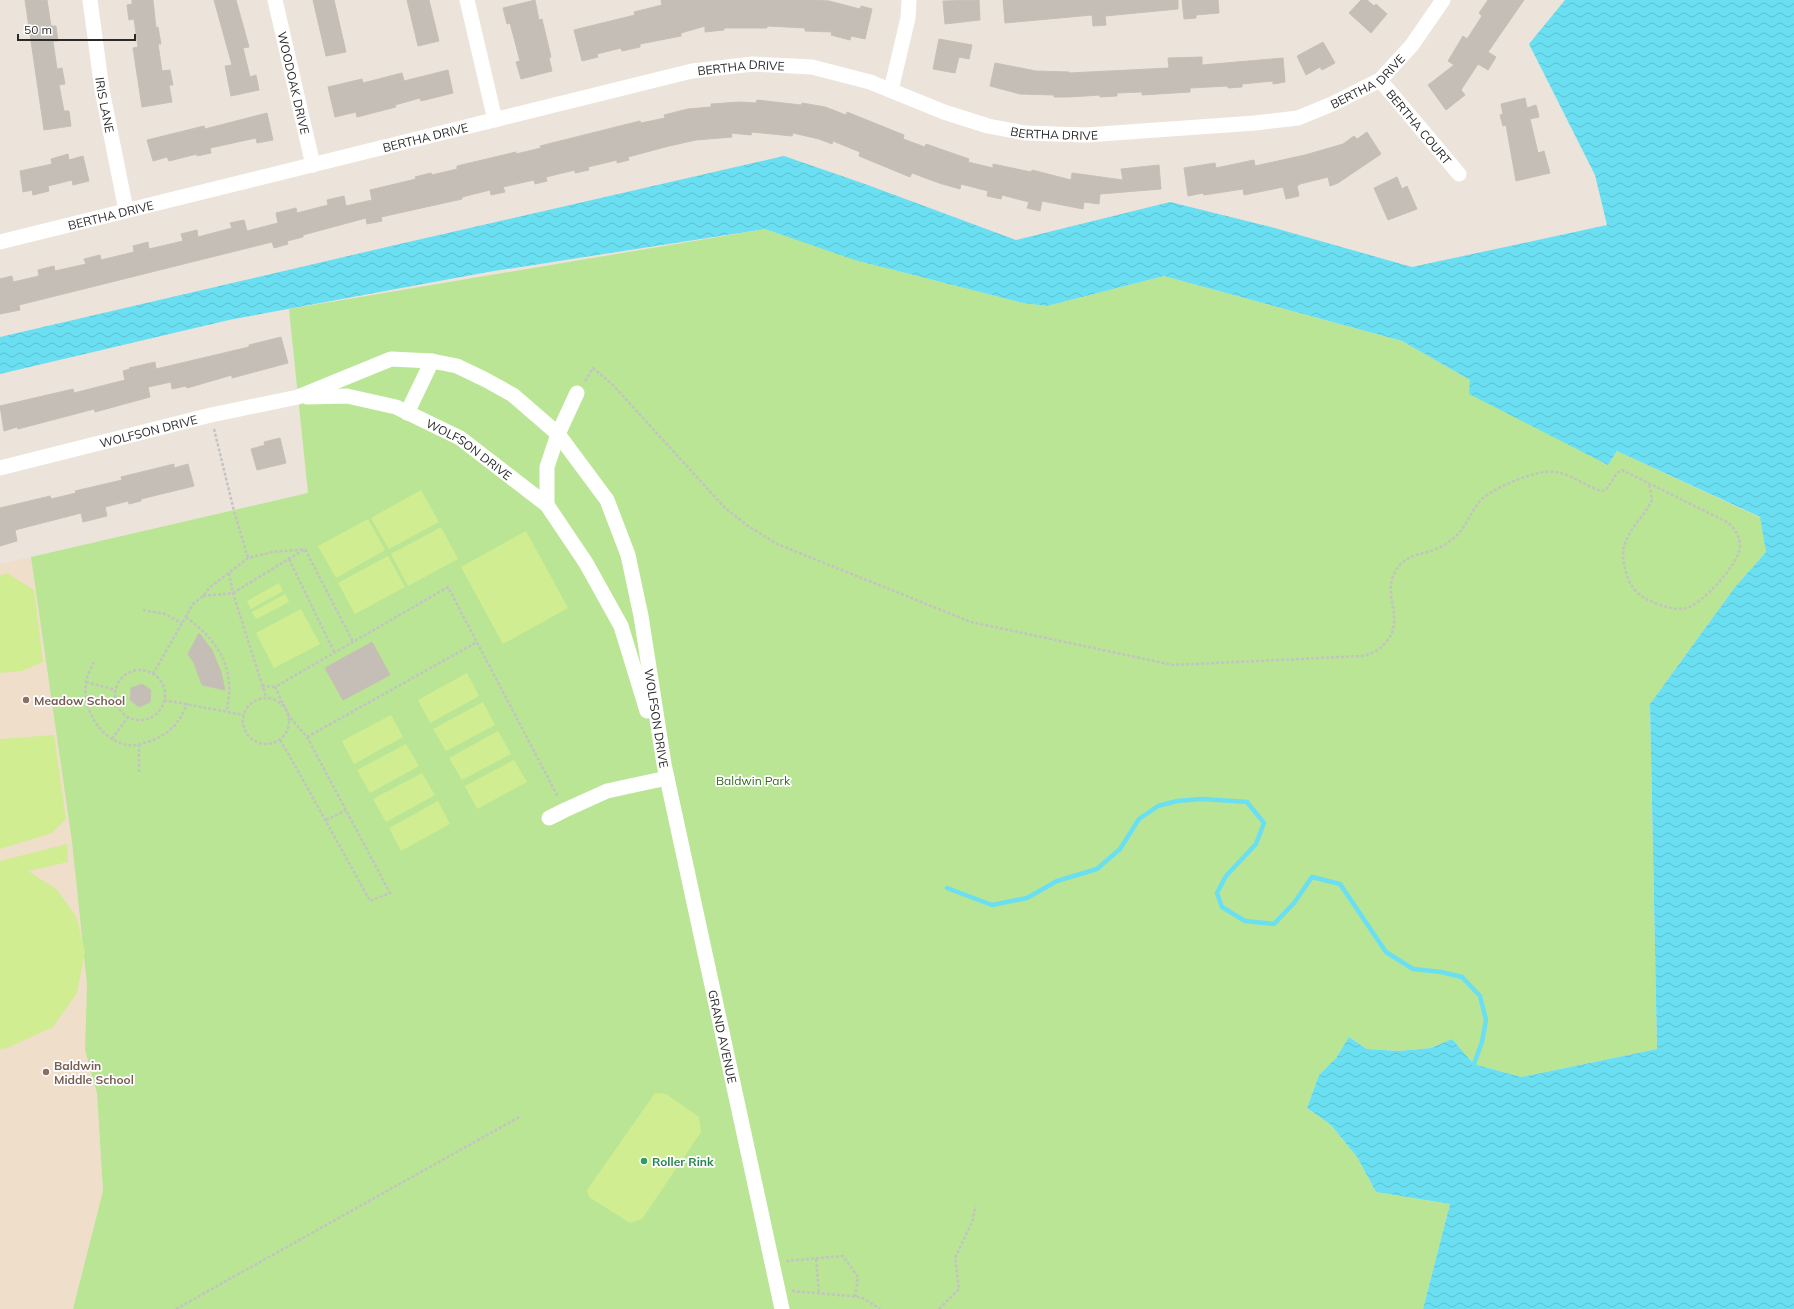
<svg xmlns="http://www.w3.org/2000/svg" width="1794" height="1309" font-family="Mulish,sans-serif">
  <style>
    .education { fill: #efdeca }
    .park { fill: #bae595 }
    .pitch { fill: #d1ed91 }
    .water { fill: url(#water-waves) }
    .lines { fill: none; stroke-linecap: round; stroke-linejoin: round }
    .stream { stroke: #6adff2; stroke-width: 4.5 }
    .building { fill: #c4beb7; stroke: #c8bfb5 }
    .path { stroke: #c3c3c3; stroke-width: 2.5; stroke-dasharray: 3 2; stroke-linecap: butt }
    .minor { stroke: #fff; stroke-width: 15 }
    .education-dot { fill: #8d6e63; stroke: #fff; stroke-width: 1.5 }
    .leisure-dot { fill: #2e9e5b; stroke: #fff; stroke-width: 1.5 }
    .labels { text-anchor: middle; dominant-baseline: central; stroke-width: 3.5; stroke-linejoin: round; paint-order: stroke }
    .street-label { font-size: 12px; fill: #2a2a2a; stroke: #fff }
    .education-label { font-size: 12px; font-weight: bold; fill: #785e54; stroke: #fff; text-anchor: start }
    .park-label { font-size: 12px; fill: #326917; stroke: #fff }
    .leisure-label { font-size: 12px; font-weight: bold; fill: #27864d; stroke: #fff; text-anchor: start }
  </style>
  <defs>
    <pattern id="water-waves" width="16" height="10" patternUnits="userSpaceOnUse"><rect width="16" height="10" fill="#6adff2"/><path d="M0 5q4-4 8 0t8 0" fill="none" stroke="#5cc0d0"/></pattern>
  </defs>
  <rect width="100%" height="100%" fill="#ece3db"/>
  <polygon class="education" points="31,557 71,836 87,985 85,1050 97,1093 103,1191 73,1309 0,1309 0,564"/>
  <polygon class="park" points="765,229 887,268 1023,303 1047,306 1164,276 1402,341 1470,380 1608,465 1617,451 1761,518 1766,552 1735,587 1650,704 1657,1049 1521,1077 1474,1064 1452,1039 1431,1048 1398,1051 1367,1049 1349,1037 1336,1058 1319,1075 1307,1108 1331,1125 1357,1157 1376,1192 1450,1204 1423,1309 73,1309 103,1191 97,1093 85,1050 87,985 72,842 31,557 308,493 289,309"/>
  <g class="pitch">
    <polygon points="421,490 439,522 389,549 371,518"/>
    <polygon points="368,519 385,550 336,578 318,546"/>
    <polygon points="441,527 458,559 408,586 391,554"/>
    <polygon points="526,531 568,608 503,644 461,567"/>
    <polygon points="388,556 405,587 355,614 338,583"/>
    <polygon points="7,573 34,590 43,662 22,671 0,673 0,576"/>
    <polygon points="279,583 283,591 251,609 247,601"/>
    <polygon points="285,594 289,602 256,619 252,612"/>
    <polygon points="301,609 320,644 274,668 256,633"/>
    <polygon points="467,673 479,696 430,723 418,700"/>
    <polygon points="483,702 495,725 446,751 433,729"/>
    <polygon points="391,715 403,737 354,764 342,741"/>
    <polygon points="498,731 511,754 462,780 449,758"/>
    <polygon points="54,735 66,819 52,833 0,849 0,739"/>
    <polygon points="406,744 419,766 370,793 357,770"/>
    <polygon points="514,760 527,782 477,809 465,786"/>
    <polygon points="422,773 435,795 386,822 373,799"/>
    <polygon points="438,801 450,824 401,851 389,828"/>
    <polygon points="67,844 68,862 28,871 56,889 76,916 85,952 77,993 53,1027 7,1048 0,1049 0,861"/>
    <polygon points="655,1093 666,1094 699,1117 701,1132 642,1219 630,1223 589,1197 587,1190"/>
  </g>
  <polygon class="water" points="1565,0 1794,0 1794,1309 1423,1309 1450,1204 1376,1192 1357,1157 1331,1125 1307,1108 1319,1075 1336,1058 1349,1037 1367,1049 1398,1051 1431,1048 1452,1039 1474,1064 1521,1077 1657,1049 1650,704 1735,587 1766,552 1760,517 1617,451 1608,465 1469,394 1470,380 1402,341 1164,276 1047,306 1023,303 855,260 765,229 488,272 229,320 0,374 0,337 391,246 784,156 865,184 1016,240 1170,202 1271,227 1412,267 1607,225 1595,175 1529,44"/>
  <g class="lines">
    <polyline class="stream" points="947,888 992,905 1027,898 1057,881 1097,869 1120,849 1139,819 1158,806 1177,801 1202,799 1247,802 1264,823 1256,844 1226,876 1217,893 1222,907 1245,921 1274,924 1294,903 1312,877 1340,884 1386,952 1413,969 1441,972 1462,977 1480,996 1486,1020 1482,1042 1474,1064"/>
  </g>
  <g class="building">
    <polygon points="25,0 47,0 51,26 56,26 58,41 53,41 57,69 62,68 65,84 59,85 64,111 69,111 71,126 44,130"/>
    <polygon points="132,0 153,0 156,28 158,27 161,44 158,44 162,71 170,70 173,85 169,85 172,102 142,107 133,48 138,47 134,19 129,20 127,5 132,4"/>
    <polygon points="214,0 236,0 249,47 243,48 250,77 256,75 259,90 231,96 225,66 232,65"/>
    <polygon points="313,0 334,0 346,52 326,56"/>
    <polygon points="407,0 429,0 439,41 418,46"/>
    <polygon points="535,0 539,20 542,19 551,57 549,58 552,71 521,79 516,62 520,61 510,23 507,24 503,8"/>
    <polygon points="661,0 813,0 829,1 860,9 861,6 872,9 865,39 851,36 850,40 831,35 832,32 805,31 805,28 767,26 767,28 724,28 724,30 705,32 705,26 681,33 681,36 640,44 640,47 622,51 621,48 597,54 598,57 582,61 574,30 635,15 634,12 662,5"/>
    <polygon points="979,0 980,20 945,24 943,1"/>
    <polygon points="1003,0 1178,0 1178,9 1105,16 1106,25 1093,26 1092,15 1005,23"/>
    <polygon points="1182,0 1218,0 1219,13 1196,15 1196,18 1184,19"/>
    <polygon points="1361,0 1367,0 1374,6 1376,4 1387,14 1371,33 1349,13"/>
    <polygon points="1488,0 1524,0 1488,52 1496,57 1488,70 1478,64 1461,90 1465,95 1446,110 1428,85 1454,65 1448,61 1463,36 1467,39 1482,16 1479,13"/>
    <polygon points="939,39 972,45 969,59 959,57 955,73 933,69"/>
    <polygon points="1323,42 1335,63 1322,70 1320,67 1306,75 1297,56"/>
    <polygon points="1202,57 1202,65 1283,58 1285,82 1273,84 1273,81 1242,84 1242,87 1228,88 1228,86 1190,88 1190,92 1142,95 1142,92 1117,93 1117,96 1100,97 1100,95 1069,97 1054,97 1054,95 1020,94 990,86 995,63 1036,71 1069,72 1069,73 1169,68 1168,58"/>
    <polygon points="448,70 453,93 421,101 420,98 395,105 396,107 357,117 356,112 335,117 328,87 362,79 363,83 402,73 404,81"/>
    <polygon points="1525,98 1527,108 1536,105 1539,117 1530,119 1538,153 1544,151 1550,173 1516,181 1506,125 1503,126 1500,115 1503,114 1501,104"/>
    <polygon points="757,100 801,105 802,103 825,107 846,115 847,112 904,135 903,139 925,147 926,144 969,159 968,162 993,168 993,164 1031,172 1032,170 1071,180 1072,173 1123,180 1121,169 1159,165 1161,189 1100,194 1099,204 1084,202 1083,209 1042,201 1040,211 1027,208 1029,202 1002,195 1001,199 987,196 988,191 961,184 960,189 939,183 912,173 910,177 859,156 860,152 833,141 832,144 819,139 793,133 792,136 752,132 751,135 731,133 732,137 696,140 669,146 628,157 629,160 617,163 617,160 588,167 589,170 575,173 575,170 546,177 547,181 535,184 534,180 503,187 505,192 491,195 490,190 462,197 462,199 381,217 382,221 367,224 366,218 303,235 303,237 287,241 288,244 274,248 272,242 19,305 20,310 0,314 0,279 12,276 13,282 39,276 38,270 54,266 55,271 86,264 84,259 100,255 101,260 134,252 133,246 148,242 149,249 183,241 181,234 197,230 198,237 232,228 230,223 244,220 247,231 278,223 276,213 296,208 297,213 328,205 327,200 344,196 346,206 372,200 370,190 416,179 415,177 431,173 432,175 457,169 457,166 516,152 516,154 541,148 540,146 640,121 641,123 665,118 664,115 688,109 711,107 711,104 739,102 756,103"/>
    <polygon points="267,113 273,140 257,143 256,138 210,148 211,153 197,156 197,154 169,161 167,157 153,161 147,140 204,126 205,129"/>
    <polygon points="1367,132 1381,154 1338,183 1330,186 1328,177 1300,184 1297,186 1299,196 1286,199 1283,187 1244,195 1243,189 1204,195 1203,193 1188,196 1184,168 1215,163 1216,168 1254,160 1255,166 1305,155 1343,144 1354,136 1357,139"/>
    <polygon points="68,154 69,160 83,156 89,181 73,185 72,180 48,186 49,191 33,195 32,190 23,192 20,171 52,164 51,159"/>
    <polygon points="1397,177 1402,189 1407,186 1417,209 1388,220 1374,188"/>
    <polygon points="281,337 288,363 232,378 232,375 187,388 186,386 172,389 171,382 148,387 150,397 95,412 94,409 18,429 17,427 4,431 0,406 73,389 74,393 125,380 123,371 130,369 129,368 155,362 156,369 249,347 249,345"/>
    <polygon points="280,438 286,463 257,470 251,449 265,445 264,442"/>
    <polygon points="174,464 174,468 188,464 194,486 141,499 141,501 129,504 128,501 105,507 107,516 83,522 81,513 15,530 17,541 0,546 0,508 50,496 51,499 76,493 75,491 122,480 121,477"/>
    <polygon points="199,633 212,650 221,672 225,690 202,685 194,663 188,654"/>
    <polygon points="372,642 390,675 343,700 325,668"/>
    <polygon points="142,684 151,690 150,702 139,707 130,700 131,688"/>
  </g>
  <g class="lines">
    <g class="path">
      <path d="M585,381L593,368L613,385L725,508L748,526L777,544L971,622L1173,665L1362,656C1372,654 1380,650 1387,641C1405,620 1382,594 1395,572C1405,553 1424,555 1441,547C1445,545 1448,542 1451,540C1466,530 1470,511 1482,499C1495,487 1537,469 1555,472C1572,474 1586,487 1602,491L1606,490L1617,473L1622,470L1727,522C1734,528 1739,534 1740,545C1741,562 1703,603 1687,608C1677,610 1669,608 1660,605C1640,598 1629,589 1625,568C1623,561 1622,553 1624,547C1628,529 1645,516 1652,500L1649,484"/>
      <polyline points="214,429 234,511 248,558"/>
      <polyline points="289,559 334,652"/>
      <polyline points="229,573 233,593 266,697"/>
      <polyline points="203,596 233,593 305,549 353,642"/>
      <polyline points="143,610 165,614 182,623"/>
      <path d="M186,617C209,635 226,652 229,683C230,692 228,702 227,711"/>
      <path d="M94,662C91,668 87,675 86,682C82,709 100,740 128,745C134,746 141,744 147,742C167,736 180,724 187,703"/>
      <circle cx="140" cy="695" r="25"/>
      <polyline points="153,674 193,604 203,596 209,588 248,558 273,552 305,549"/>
      <polyline points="86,682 116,690"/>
      <polyline points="262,686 275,687"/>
      <circle cx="266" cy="721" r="23"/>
      <polyline points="164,700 244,715"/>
      <polyline points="307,737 477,642"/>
      <polyline points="112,739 128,717"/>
      <polyline points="280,740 297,769 370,901 390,893 307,737 289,716 275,687 448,587 558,797"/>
      <polyline points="139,744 139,773"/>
      <polyline points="326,820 346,810"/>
      <polyline points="816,1259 819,1293"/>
      <polyline points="786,1261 843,1256 858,1277 855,1297"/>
      <polyline points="792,1291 861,1297 880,1309"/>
      <polyline points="176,1309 521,1116"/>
      <polyline points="939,1309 959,1289 955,1258 972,1222 976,1206"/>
    </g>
    <g class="minor">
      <path id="s1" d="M90,0L102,90L126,210"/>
      <path id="s2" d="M275,0L313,165"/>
      <polyline points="467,0 495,120"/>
      <path id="s3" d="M1380,80L1459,174"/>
      <polyline points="891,90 908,18 909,0"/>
      <path id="s4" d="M0,242L692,71L753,64L812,67L870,82L944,112L988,126L1025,133L1086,135L1255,123L1298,118L1332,104L1380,80L1412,45L1443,0"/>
      <path id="s5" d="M307,397L347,396L396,407L460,438L547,505L586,563L621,626L647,711"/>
      <polyline points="407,413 432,361"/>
      <path id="s6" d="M0,468L211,415L298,397L391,359L432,361L457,366L486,380L513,395L558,434L607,500L628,555L641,616L664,764L782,1309"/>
      <polyline points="547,505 547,467 558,434 577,393"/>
      <polyline points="549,818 565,810 607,791 667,778"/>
    </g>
  </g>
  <g class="education-dot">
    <circle cx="26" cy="700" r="4"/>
    <circle cx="46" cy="1072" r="4"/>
  </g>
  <circle class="leisure-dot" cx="644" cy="1161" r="4"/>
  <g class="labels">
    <g class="street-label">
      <text stroke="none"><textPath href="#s4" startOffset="762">BERTHA DRIVE</textPath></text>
      <text stroke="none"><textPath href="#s4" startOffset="1410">BERTHA DRIVE</textPath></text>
      <text stroke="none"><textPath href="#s2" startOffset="85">WOODOAK DRIVE</textPath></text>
      <text stroke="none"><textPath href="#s1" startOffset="106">IRIS LANE</textPath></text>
      <text stroke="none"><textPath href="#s3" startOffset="61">BERTHA COURT</textPath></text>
      <text stroke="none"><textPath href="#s4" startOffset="1086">BERTHA DRIVE</textPath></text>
      <text stroke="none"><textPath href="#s4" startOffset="438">BERTHA DRIVE</textPath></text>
      <text stroke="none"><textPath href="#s4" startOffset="114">BERTHA DRIVE</textPath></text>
      <text stroke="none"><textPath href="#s6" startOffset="153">WOLFSON DRIVE</textPath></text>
      <text stroke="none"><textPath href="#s5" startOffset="175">WOLFSON DRIVE</textPath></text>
      <text stroke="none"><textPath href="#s6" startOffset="903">WOLFSON DRIVE</textPath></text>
      <text stroke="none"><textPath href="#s6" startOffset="1228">GRAND AVENUE</textPath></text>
    </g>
    <g class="education-label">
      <text x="34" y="700">Meadow School</text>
      <text x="54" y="1065">Baldwin<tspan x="54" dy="14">Middle School</tspan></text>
    </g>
    <g class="park-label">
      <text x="753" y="780">Baldwin Park</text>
    </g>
    <g class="leisure-label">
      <text x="652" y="1161">Roller Rink</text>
    </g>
  </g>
  <path d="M18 34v6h117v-6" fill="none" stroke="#2a2a2a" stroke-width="2"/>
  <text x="24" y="34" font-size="12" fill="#2a2a2a" stroke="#ffffff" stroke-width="3" paint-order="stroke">50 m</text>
</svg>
